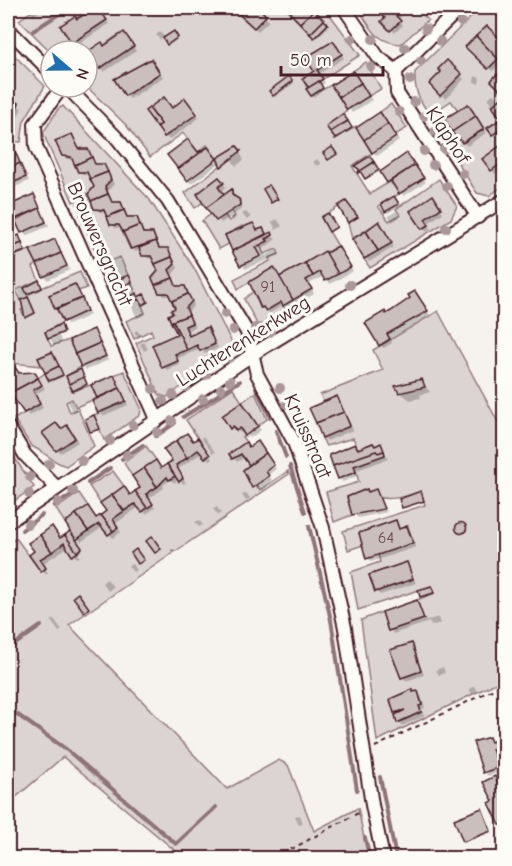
<svg xmlns="http://www.w3.org/2000/svg" width="512" height="866" font-family="'Comic Neue',sans-serif">
  <style>
    .green { fill: #dcd4d2; stroke: #937a7e; stroke-width: 1.5; fill-rule: evenodd }
    .shadow { fill: #0003 }
    .lines { fill: none; stroke-linecap: round; stroke-linejoin: round }
    .stream { stroke: #8e7378; stroke-width: 4 }
    .building { fill: #cbbfbe; stroke: #4a1f2b; stroke-width: 1.5 }
    .street-casing { stroke: #4a1f2b; stroke-width: 16 }
    .path { stroke: #4a1f2b; stroke-width: 2; stroke-dasharray: 4.5 4.5; stroke-linecap: butt }
    .street { stroke: #fdfcf7; stroke-width: 12 }
    .tree { fill: #ab979a }
    .labels { text-anchor: middle; dominant-baseline: central; stroke-width: 6; stroke-linejoin: round; paint-order: stroke }
    .number-label { font-size: 16px; fill: #6a4750 }
    .street-label { font-size: 20px; fill: #4a1f2b; stroke: #fdfcf7 }
  </style>
  <rect width="100%" height="100%" fill="#f6f3ef"/>
  <filter id="ink" filterUnits="userSpaceOnUse"><feTurbulence type="fractalNoise" baseFrequency=".0167" numOctaves="2"/><feDisplacementMap in="SourceGraphic" scale="12" xChannelSelector="R" yChannelSelector="G"/><feConvolveMatrix kernelMatrix="1 2 1 2 8 2 1 2 1" color-interpolation-filters="sRGB"/></filter>
  <g filter="url(#ink)">
    <g class="green">
      <path d="M36,8H95L61,25L72,42L106,20L98,8H242L237,13L254,28L266,16L260,8H285L314,38L328,24L312,8H325L360,55L323,79L317,70L338,49L337,46L314,71L303,79L311,96L331,85L347,110L327,126L335,139L356,126L372,153L352,166L370,194L391,181L399,194L378,206L389,221L400,215L396,209L439,179L457,206L451,219L370,268L364,259L391,243L379,221L352,239L348,223L358,217L346,202L321,218L338,246L279,277L274,268L238,289L234,279L270,261L269,258L279,254L277,249L264,254L260,245L273,235L272,232L266,234L263,228L258,230L242,226L225,235L229,244L219,249L202,221L211,214H224L229,221L235,216L231,210L240,205V200L232,195V189L224,195L218,187L223,183L219,177L197,194L203,202L195,208L185,193L241,150L237,146L217,159L207,145L198,152L183,133L150,157L126,125L87,87V51L51,52L19,20ZM118,35L133,46L99,69L87,52L102,43L104,45ZM151,59L160,73L125,96L114,79ZM185,98L196,113L165,137L157,127L172,108ZM433,196L441,208L425,219L429,225L422,229L410,211Z"/>
      <path d="M358,8H379V13L385,18L381,22L390,31L400,21L395,15L402,8H417L428,20L401,44C375,42 371,28 358,8Z"/>
      <path d="M494,8L504,30V43L487,26L466,47L488,69L504,53V102L501,98L492,106L501,119L487,129L492,135L504,127V185L489,196L477,193L442,138L452,132L463,143L484,129L468,104L458,110L451,101L430,115C419,100 414,91 415,72L478,10Z"/>
      <polygon points="16,57 45,86 24,121 21,142 8,141 8,128 19,104 8,99 8,60"/>
      <polygon points="366,62 381,89 369,96 353,71"/>
      <polygon points="391,104 407,128 395,135 380,112"/>
      <path d="M63,106L149,199L194,268L233,345L232,351L167,397L159,395L136,343L153,335L151,330L134,339L126,321L145,313L142,305L147,302L144,294L138,297L120,257L101,265L80,215L86,213L82,205L85,203L82,198L73,202L43,133L58,109ZM72,134L79,149L82,148L95,164L104,165L111,179L105,186L112,202H121L127,217H137L143,233H153L159,248L168,249L175,263L169,270L176,286H185L191,301L186,308L192,323L185,326L189,336L208,327L215,344L200,351L197,345L175,354L177,334L168,316L175,308L168,293H159L152,278L158,271L151,256L142,255L138,246L130,249L119,225H110L104,210L94,209L88,194L94,187L87,172H78L71,157L62,156L56,141Z"/>
      <path d="M30,250L37,264L33,267L39,280L16,290L25,308L21,310L25,317L35,313L27,294L80,272L87,288L78,291L75,284L49,295L63,322L45,332L51,346L69,340L81,367L66,376L72,391L91,385L97,398L76,407L72,399L66,402L70,412L78,409L94,446L66,466C52,462 44,451 31,446L14,419L40,404L33,390L38,378L45,373L49,381L62,375L52,352L38,358L42,366L12,363L8,366V251L11,257ZM56,423L61,429L67,426L75,437L56,450L42,433Z"/>
      <polygon points="254,291 260,308 281,302 289,317 274,325 257,324 244,299"/>
      <path d="M438,311L504,433V679L377,741L361,620L382,612L388,631L423,619L417,600L434,593L431,586L358,610L351,572L380,562L378,554L413,543L408,526L399,529L396,520L359,533L363,545L348,550L343,531L425,505L421,492C405,497 377,505 366,489L347,497L352,515L334,522L326,492L359,482L354,466L385,454L381,444L375,446L373,443L358,449L353,438L326,446L322,438L350,425L337,397L324,402L320,395L383,370L373,350ZM407,562L413,579L375,592L369,575ZM412,643L421,671L401,678L391,650ZM412,689L413,692L418,691L422,704L419,706L421,712L398,723L395,715L405,710L394,713L390,700Z"/>
      <polygon points="124,371 141,408 140,415 104,440 94,415 126,401 114,375"/>
      <polygon points="233,388 242,402 255,393 267,419 258,426 242,402 222,416 230,428 233,426 236,430 240,428 245,436 242,437 246,442 229,454 232,459 241,454 249,465 243,470 252,487 257,485 260,490 288,471 289,474 176,551 172,550 173,553 69,625 227,789 279,760 288,765 314,831 358,808 368,858 184,858 63,757 8,804 8,543 16,538 41,572 46,568 40,559 64,543 73,555 77,553 76,540 99,524 108,535 118,528 113,519 135,504 142,512 152,505 146,494 161,484 160,481 167,477 169,480 175,476 179,481 183,479 176,465 198,450 205,458 209,455 186,420"/>
      <polygon points="146,446 156,460 132,476 124,463"/>
      <polygon points="8,448 34,487 8,505"/>
      <polygon points="113,471 124,486 100,503 89,486"/>
      <polygon points="79,493 88,506 65,523 56,509"/>
    </g>
    <g class="shadow">
      <polygon points="25,8 43,8 34,16"/>
      <polygon points="97,8 109,24 77,45 62,26"/>
      <polygon points="244,8 258,8 269,21 258,31 239,12"/>
      <polygon points="298,8 310,8 328,27 316,39 292,13"/>
      <polygon points="381,8 400,8 405,12 398,20 403,25 395,33 383,21 387,18 379,10"/>
      <polygon points="487,28 504,47 504,60 493,71 468,47"/>
      <polygon points="160,32 164,37 160,40 156,35"/>
      <polygon points="174,33 178,39 170,45 165,38"/>
      <polygon points="128,38 136,51 104,72 89,52"/>
      <polygon points="337,47 344,58 319,74 325,83 321,86 323,90 313,97 308,90 316,71 307,59"/>
      <polygon points="447,62 464,79 446,99 431,84 443,72"/>
      <polygon points="154,65 163,77 130,99 126,95"/>
      <polygon points="353,72 372,100 352,113 333,85"/>
      <polygon points="475,76 480,78 479,84 474,82"/>
      <polygon points="289,78 294,83 275,97 271,91"/>
      <polygon points="493,94 504,104 504,114 501,116 488,98"/>
      <polygon points="8,100 22,108 10,133 8,132"/>
      <polygon points="189,104 199,118 169,140 159,127 172,110"/>
      <polygon points="471,109 486,133 467,146 463,142"/>
      <polygon points="344,117 352,130 337,139 336,138"/>
      <polygon points="383,118 399,141 377,156 373,152"/>
      <polygon points="501,121 504,130 495,136 489,129"/>
      <polygon points="72,135 80,151 87,150 96,166 103,166 107,170 114,184 108,191 113,203 120,203 129,219 136,219 145,234 152,234 161,250 168,250 171,254 178,268 172,275 178,287 184,287 188,291 194,305 188,312 195,327 188,330 191,337 207,329 218,348 205,354 201,349 178,358 180,365 167,370 164,367 179,335 177,309 171,296 164,296 160,292 160,271 155,259 147,258 141,250 135,252 122,228 115,228 107,213 100,212 96,209 96,188 90,175 83,175 74,160 67,159 63,155"/>
      <polygon points="504,145 504,167 495,174 492,170"/>
      <polygon points="207,147 217,160 229,151 231,153 238,149 244,160 236,166 232,160 223,167 220,163 191,184 188,180 198,153"/>
      <polygon points="14,151 29,181 8,190 8,154"/>
      <polygon points="407,155 426,182 404,196 395,184 392,186 388,182"/>
      <polygon points="317,159 321,164 317,166 313,162"/>
      <polygon points="371,159 379,172 367,179 357,166"/>
      <polygon points="223,183 226,187 221,191 225,196 232,191 243,208 233,215 236,218 232,221 229,218 221,223 199,194"/>
      <polygon points="34,196 49,226 26,236 9,207"/>
      <polygon points="393,198 399,206 388,213 386,211"/>
      <polygon points="82,200 87,214 83,216 75,203"/>
      <polygon points="436,201 443,213 428,223 431,229 427,232 412,211"/>
      <polygon points="396,211 400,217 392,222 388,216"/>
      <polygon points="246,212 251,217 247,220 242,214"/>
      <polygon points="277,219 282,226 276,230 272,222"/>
      <polygon points="252,225 258,231 263,230 276,239 262,250 265,256 276,250 280,255 245,269 227,236"/>
      <polygon points="382,227 394,247 369,262 354,239"/>
      <polygon points="8,233 11,240 20,238 26,252 13,255 8,243"/>
      <polygon points="54,241 70,270 48,280 44,276"/>
      <polygon points="338,248 353,271 330,284 324,276 309,284 314,294 288,309 284,305 270,313 262,307 280,278"/>
      <polygon points="120,258 139,298 145,297 148,303 142,306 146,314 137,318 111,262"/>
      <polygon points="38,282 42,290 27,296 35,314 28,318 18,290"/>
      <polygon points="75,286 90,315 68,325 51,296"/>
      <polygon points="415,293 430,315 390,339 392,343 384,348 380,345 387,316 412,299"/>
      <polygon points="62,328 65,333 59,336 62,343 54,346 47,332"/>
      <polygon points="137,330 141,335 138,337 134,332"/>
      <polygon points="94,331 108,360 86,370 83,366"/>
      <polygon points="144,342 148,349 144,351 140,344"/>
      <polygon points="53,355 63,377 51,382 50,380"/>
      <polygon points="12,365 17,373 34,373 45,389 35,394 43,408 29,416 8,385 8,368"/>
      <polygon points="82,372 88,386 75,392 74,390"/>
      <polygon points="114,377 128,405 103,416 94,401 99,399 93,386"/>
      <polygon points="421,381 430,392 420,395 421,398 410,400 401,393"/>
      <polygon points="337,398 353,430 327,441 323,437"/>
      <polygon points="72,400 77,410 73,413 68,402"/>
      <polygon points="245,408 261,430 250,438 244,432 241,433 231,428"/>
      <polygon points="61,431 70,431 78,442 61,453 57,450"/>
      <polygon points="203,436 215,452 213,454 201,438"/>
      <polygon points="193,443 201,443 212,459 210,461 202,453 178,469 186,483 183,484 179,479 174,483 171,480 163,485 164,488 148,499 155,508 146,514 139,507 115,524 121,532 113,538 103,527 81,542 75,536 82,550 78,553 80,557 77,558 68,547 42,564 48,573 46,574 42,571 31,555 53,530 63,545 66,544 62,539 97,520 142,488 159,465 162,469"/>
      <polygon points="381,445 388,459 357,470 359,475 343,482 339,478 355,446 360,450"/>
      <polygon points="261,447 276,469 268,475 272,480 263,491 254,487 251,465 245,457 237,462 234,458 250,449"/>
      <polygon points="375,491 387,512 358,518 354,514"/>
      <polygon points="246,493 250,498 246,501 242,495"/>
      <polygon points="421,493 425,502 403,507"/>
      <polygon points="217,507 221,513 218,515 213,509"/>
      <polygon points="199,520 203,525 199,527 195,522"/>
      <polygon points="396,522 401,530 407,528 411,532 416,547 371,562 368,558"/>
      <polygon points="465,525 468,531 460,535 456,527"/>
      <polygon points="132,564 137,570 133,572 128,566"/>
      <polygon points="407,564 416,583 380,595 376,591"/>
      <polygon points="107,579 113,587 108,591 102,583"/>
      <polygon points="433,589 434,595 421,597 420,591"/>
      <polygon points="417,602 426,621 438,617 441,623 431,626 429,622 393,634 383,613"/>
      <polygon points="54,619 62,630 59,632 51,621"/>
      <polygon points="411,644 424,675 406,681 403,677"/>
      <polygon points="443,667 445,673 439,675 436,670"/>
      <polygon points="474,686 477,691 472,694 469,689"/>
      <polygon points="412,691 421,696 425,708 422,709 424,716 402,726 396,712"/>
      <polygon points="488,739 499,746 500,750 495,752 502,771 488,776 485,772"/>
      <polygon points="483,811 491,832 466,842 464,841"/>
      <polygon points="300,815 303,824 299,825 295,816"/>
    </g>
    <g class="lines">
      <g class="stream">
        <polyline points="33,31 68,8"/>
        <polyline points="256,388 270,417"/>
        <polyline points="183,417 240,381"/>
        <polyline points="276,431 286,457"/>
        <polyline points="156,436 175,423"/>
        <polyline points="122,459 143,445"/>
        <polyline points="290,466 305,512"/>
        <polyline points="88,483 110,468"/>
        <polyline points="54,506 76,492"/>
        <polyline points="309,526 331,620 357,790"/>
        <polyline points="22,530 42,515"/>
        <polyline points="8,649 41,626"/>
        <polyline points="8,708 67,750 176,844 216,807"/>
        <polyline points="380,777 396,858"/>
        <polyline points="365,838 370,858"/>
      </g>
    </g>
    <g class="building">
      <polygon points="95,8 98,8 107,20 72,43 60,26 75,16 77,19"/>
      <polygon points="242,8 260,8 266,16 254,28 237,12"/>
      <polygon points="296,8 312,8 314,10 300,23 290,13"/>
      <polygon points="379,8 402,8 395,15 401,21 390,31 381,21 385,18 379,13"/>
      <polygon points="314,10 324,20 310,34 300,23"/>
      <polygon points="324,20 328,24 314,38 310,34"/>
      <polygon points="487,26 504,43 504,53 498,59 476,36"/>
      <polygon points="174,31 178,37 167,45 163,38"/>
      <polygon points="124,32 134,46 99,69 87,52 102,42 104,46"/>
      <polygon points="476,36 498,59 488,69 465,47"/>
      <polygon points="333,41 342,54 317,70 323,79 309,88 302,79 314,71 305,58"/>
      <polygon points="151,59 160,73 125,96 114,79"/>
      <polygon points="447,60 462,74 440,96 429,84 441,72 438,69"/>
      <polygon points="353,71 361,83 339,97 331,85"/>
      <polygon points="497,74 504,82 502,92 491,81"/>
      <polygon points="289,76 293,81 273,96 269,91"/>
      <polygon points="319,81 323,88 311,96 306,89"/>
      <polygon points="361,83 369,96 347,110 339,97"/>
      <polygon points="164,97 172,108 185,98 197,114 164,137 157,127 161,124 149,108"/>
      <polygon points="502,98 504,112 499,116 492,106"/>
      <polygon points="8,99 19,103 12,116 8,114"/>
      <polygon points="468,104 476,116 452,132 444,119"/>
      <polygon points="149,108 161,124 157,127 145,111"/>
      <polygon points="380,112 388,124 364,140 356,128"/>
      <polygon points="343,114 348,121 330,132 326,126"/>
      <polygon points="476,116 484,129 462,143 459,138 457,140 452,132"/>
      <polygon points="501,119 504,127 492,135 487,128"/>
      <polygon points="348,121 352,128 335,139 330,132"/>
      <polygon points="388,124 396,137 372,153 364,140"/>
      <polygon points="72,134 79,149 88,149 92,157 75,165 71,157 62,156 55,141"/>
      <polygon points="188,139 198,152 208,147 178,169 167,155"/>
      <polygon points="504,143 504,161 491,171 482,159"/>
      <polygon points="237,146 241,151 221,167 217,158"/>
      <polygon points="208,147 217,159 187,181 178,169"/>
      <polygon points="332,147 337,154 328,160 323,153"/>
      <polygon points="14,149 20,163 8,169 8,152"/>
      <polygon points="407,153 415,165 387,183 380,172"/>
      <polygon points="370,156 374,162 358,173 359,169 354,166"/>
      <polygon points="92,157 95,164 104,164 108,172 90,179 87,172 78,172 75,165"/>
      <polygon points="374,162 379,170 365,179 360,171"/>
      <polygon points="20,163 26,177 8,185 8,169"/>
      <polygon points="415,165 424,178 399,194 391,181"/>
      <polygon points="108,172 111,180 105,186 108,194 91,201 88,194 94,187 90,179"/>
      <polygon points="219,177 224,183 218,187 224,195 206,208 197,194"/>
      <polygon points="269,185 278,199 271,203 263,189"/>
      <polygon points="232,189 232,195 239,199 240,205 216,221 206,208"/>
      <polygon points="34,194 40,208 13,220 8,206"/>
      <polygon points="108,194 112,202 121,202 124,210 107,217 104,210 94,209 91,201"/>
      <polygon points="433,195 441,208 425,219 429,225 422,229 410,211"/>
      <polygon points="394,196 399,204 385,212 381,204"/>
      <polygon points="346,201 358,217 348,223 338,206"/>
      <polygon points="40,208 46,222 21,233 15,220"/>
      <polygon points="124,210 127,217 137,217 140,225 123,232 119,225 110,225 107,217"/>
      <polygon points="328,213 337,227 329,232 321,217"/>
      <polygon points="379,221 392,243 378,251 366,231"/>
      <polygon points="253,223 257,230 263,228 266,234 232,251 225,235"/>
      <polygon points="140,225 143,233 153,233 156,241 131,249 123,232"/>
      <polygon points="366,231 378,251 364,259 352,239"/>
      <polygon points="272,232 273,235 266,239 268,241 256,247 261,256 240,266 232,251"/>
      <polygon points="19,235 22,243 8,249 8,240"/>
      <polygon points="55,239 61,253 37,264 30,250"/>
      <polygon points="156,241 159,248 168,248 172,257 155,264 151,256 142,256 139,248"/>
      <polygon points="22,243 25,251 12,256 8,249"/>
      <polygon points="338,246 351,267 338,274 326,253"/>
      <polygon points="325,251 338,274 325,281 320,272 313,276 305,263"/>
      <polygon points="61,253 67,266 43,277 37,264"/>
      <polygon points="172,257 175,264 169,270 173,278 155,285 152,278 158,271 155,264"/>
      <polygon points="305,263 313,276 306,280 312,289 293,300 279,277"/>
      <polygon points="274,267 293,300 283,306 281,302 266,311 263,307 261,308 249,282"/>
      <polygon points="129,275 132,282 120,287 117,280"/>
      <polygon points="173,278 176,286 185,286 188,294 172,301 168,293 159,293 155,285"/>
      <polygon points="39,280 42,288 27,294 24,288"/>
      <polygon points="75,284 82,298 55,309 49,295"/>
      <polygon points="415,291 428,311 387,334 390,339 379,346 365,323 385,311 386,314 391,311 410,298 408,295"/>
      <polygon points="137,293 138,297 144,294 148,302 142,305 139,299 128,304 126,298"/>
      <polygon points="188,294 192,301 186,308 189,315 171,322 168,315 173,313 171,310 175,308 172,301"/>
      <polygon points="28,297 35,313 25,318 21,300"/>
      <polygon points="82,298 87,311 63,322 57,309"/>
      <polygon points="189,315 192,323 185,326 189,336 208,327 215,344 200,351 197,345 187,350 173,321"/>
      <polygon points="173,321 187,350 175,354 178,361 162,368 152,345 177,334 171,322"/>
      <polygon points="61,324 64,332 48,339 45,332"/>
      <polygon points="94,329 100,343 75,354 69,340"/>
      <polygon points="100,343 106,356 81,367 75,354"/>
      <polygon points="52,352 59,366 45,373 38,358"/>
      <polygon points="12,363 19,373 35,372 38,378 10,393 8,389 8,366"/>
      <polygon points="59,366 63,375 49,381 45,373"/>
      <polygon points="81,369 84,377 69,384 66,376"/>
      <polygon points="114,375 120,388 97,398 91,385"/>
      <polygon points="84,377 87,384 73,391 69,384"/>
      <polygon points="38,378 42,385 33,390 40,404 24,413 10,393"/>
      <polygon points="422,379 425,387 399,393 395,386"/>
      <polygon points="120,388 126,401 98,413 92,401"/>
      <polygon points="337,396 344,412 316,423 309,408"/>
      <polygon points="242,402 258,426 245,436 240,428 236,431 233,426 230,429 222,416"/>
      <polygon points="344,412 350,426 322,438 316,423"/>
      <polygon points="94,415 100,429 90,432 85,419"/>
      <polygon points="56,423 61,429 67,425 75,438 56,451 42,433"/>
      <polygon points="187,433 193,441 198,438 210,455 205,458 198,450 187,458 176,441"/>
      <polygon points="176,441 187,458 176,465 183,478 179,482 167,464 172,461 163,449"/>
      <polygon points="258,441 266,453 249,465 241,454 232,459 229,454 246,442 249,447"/>
      <polygon points="373,443 375,446 381,443 384,451 378,453 376,451 333,466 329,455 355,444 358,449"/>
      <polygon points="376,451 378,453 384,451 385,455 354,466 356,472 338,479 333,466"/>
      <polygon points="266,453 274,465 266,471 269,476 252,488 243,470"/>
      <polygon points="156,460 161,468 167,464 175,476 169,480 167,477 157,487 144,468"/>
      <polygon points="144,468 157,487 146,494 153,504 147,508 135,491 140,488 132,476"/>
      <polygon points="124,486 130,495 135,491 147,508 142,512 135,504 124,511 112,495"/>
      <polygon points="367,489 368,492 376,489 384,509 352,515 347,497"/>
      <polygon points="421,491 424,501 402,508 399,499"/>
      <polygon points="112,495 124,511 113,519 118,528 113,531 101,515 106,511 100,503"/>
      <polygon points="88,506 96,518 101,515 113,531 108,535 99,524 88,531 76,514"/>
      <polygon points="76,514 88,531 76,540 65,523"/>
      <polygon points="396,520 399,529 407,526 413,543 366,559 359,533"/>
      <circle cx="461" cy="528" r="5.5"/>
      <polygon points="52,526 60,538 65,535 78,552 72,556 64,543 52,552 40,535"/>
      <polygon points="70,531 82,548 77,552 65,535"/>
      <polygon points="40,535 52,552 40,559 46,568 41,572 29,555 34,551 28,543"/>
      <polygon points="152,536 161,549 155,553 146,541"/>
      <polygon points="136,549 144,560 138,564 131,553"/>
      <polygon points="407,562 413,579 375,592 369,575"/>
      <polygon points="432,586 434,593 420,597 418,590"/>
      <polygon points="78,593 89,608 84,612 73,597"/>
      <polygon points="417,600 424,619 388,631 382,612"/>
      <polygon points="412,643 421,671 401,678 390,650"/>
      <polygon points="413,689 413,692 418,691 422,705 419,706 421,712 397,723 395,715 405,710 394,713 390,699"/>
      <polygon points="489,737 491,742 496,740 498,747 492,749 499,767 483,773 473,742"/>
      <polygon points="495,776 504,797 504,825 500,825 489,803 493,801 483,782"/>
      <polygon points="482,808 491,831 463,842 454,819"/>
    </g>
    <g class="lines">
      <defs>
        <g id="street">
          <polyline points="344,8 378,57 396,71"/>
          <polyline points="460,8 396,71 397,93 478,217"/>
          <polyline points="8,29 51,72"/>
          <polyline points="62,87 35,124 36,147 157,419"/>
          <polyline points="67,87 116,137 168,201 247,332 257,374 294,442 323,528 345,628 372,805 383,858"/>
          <polyline points="8,427 25,455 57,488"/>
          <polyline points="8,522 253,354 504,200"/>
        </g>
      </defs>
      <use href="#street" class="street-casing"/>
      <g class="path">
        <polyline points="8,57 16,55"/>
        <polyline points="375,747 504,684"/>
        <polyline points="275,858 360,812"/>
      </g>
      <use href="#street" class="street"/>
    </g>
    <g class="tree">
      <circle cx="461" cy="22" r="5"/>
      <circle cx="426" cy="29" r="5"/>
      <circle cx="352" cy="39" r="5"/>
      <circle cx="373" cy="39" r="5"/>
      <circle cx="440" cy="41" r="5"/>
      <circle cx="405" cy="48" r="5"/>
      <circle cx="421" cy="61" r="5"/>
      <circle cx="371" cy="67" r="5"/>
      <circle cx="410" cy="80" r="5"/>
      <circle cx="414" cy="102" r="5"/>
      <circle cx="399" cy="112" r="5"/>
      <circle cx="424" cy="116" r="5"/>
      <circle cx="435" cy="132" r="5"/>
      <circle cx="444" cy="149" r="5"/>
      <circle cx="424" cy="151" r="5"/>
      <circle cx="433" cy="165" r="5"/>
      <circle cx="463" cy="174" r="5"/>
      <circle cx="447" cy="186" r="5"/>
      <circle cx="446" cy="228" r="5"/>
      <circle cx="350" cy="285" r="5"/>
      <circle cx="225" cy="314" r="5"/>
      <circle cx="255" cy="328" r="5"/>
      <circle cx="233" cy="330" r="5"/>
      <circle cx="270" cy="332" r="5"/>
      <circle cx="240" cy="347" r="5"/>
      <circle cx="229" cy="358" r="5"/>
      <circle cx="206" cy="375" r="5"/>
      <circle cx="230" cy="381" r="5"/>
      <circle cx="186" cy="387" r="5"/>
      <circle cx="280" cy="388" r="5"/>
      <circle cx="153" cy="389" r="5"/>
      <circle cx="221" cy="389" r="5"/>
      <circle cx="173" cy="395" r="5"/>
      <circle cx="203" cy="399" r="5"/>
      <circle cx="163" cy="401" r="5"/>
      <circle cx="287" cy="404" r="5"/>
      <circle cx="172" cy="421" r="5"/>
      <circle cx="133" cy="425" r="5"/>
      <circle cx="157" cy="432" r="5"/>
      <circle cx="110" cy="441" r="5"/>
      <circle cx="127" cy="455" r="5"/>
      <circle cx="82" cy="461" r="5"/>
      <circle cx="49" cy="464" r="5"/>
      <circle cx="30" cy="477" r="5"/>
      <circle cx="73" cy="491" r="5"/>
      <circle cx="29" cy="494" r="5"/>
      <circle cx="58" cy="502" r="5"/>
      <circle cx="28" cy="524" r="5"/>
    </g>
  </g>
  <g class="labels">
    <g class="number-label">
      <text x="268" y="287">91</text>
      <text x="386" y="538">64</text>
    </g>
    <g class="street-label">
      <text transform="translate(448 135) rotate(57)">Klaphof</text>
      <text transform="translate(100 244) rotate(66)">Brouwersgracht</text>
      <text transform="translate(243 341) rotate(-32)">Luchterenkerkweg</text>
      <text transform="translate(308 436) rotate(66)">Kruisstraat</text>
    </g>
  </g>
  <rect width="512" height="866" fill="none" stroke="#fdfcf7" stroke-width="30"/>
  <rect x="15" y="15" width="482" height="836" fill="none" stroke="#4a1f2b" stroke-width="2" filter="url(#ink)"/>
  <g transform="translate(69 69) rotate(110)"><circle r="28" fill="#fdfcf7" stroke="#b5a4a5" stroke-width="1.5"/>
  <path d="M0-4.5L10 22L0 15L-10 22Z" fill="#1f6fb2"/>
  <text y="-9" font-size="16" font-weight="bold" text-anchor="middle" fill="#4a1f2b">N</text>
  </g>
  <path d="M281 66v9h102v-9" fill="none" stroke="#4a1f2b" stroke-width="3"/>
  <text x="290" y="66" font-size="18" fill="#4a1f2b" stroke="#fdfcf7" stroke-width="4.5" paint-order="stroke">50 m</text>
</svg>
